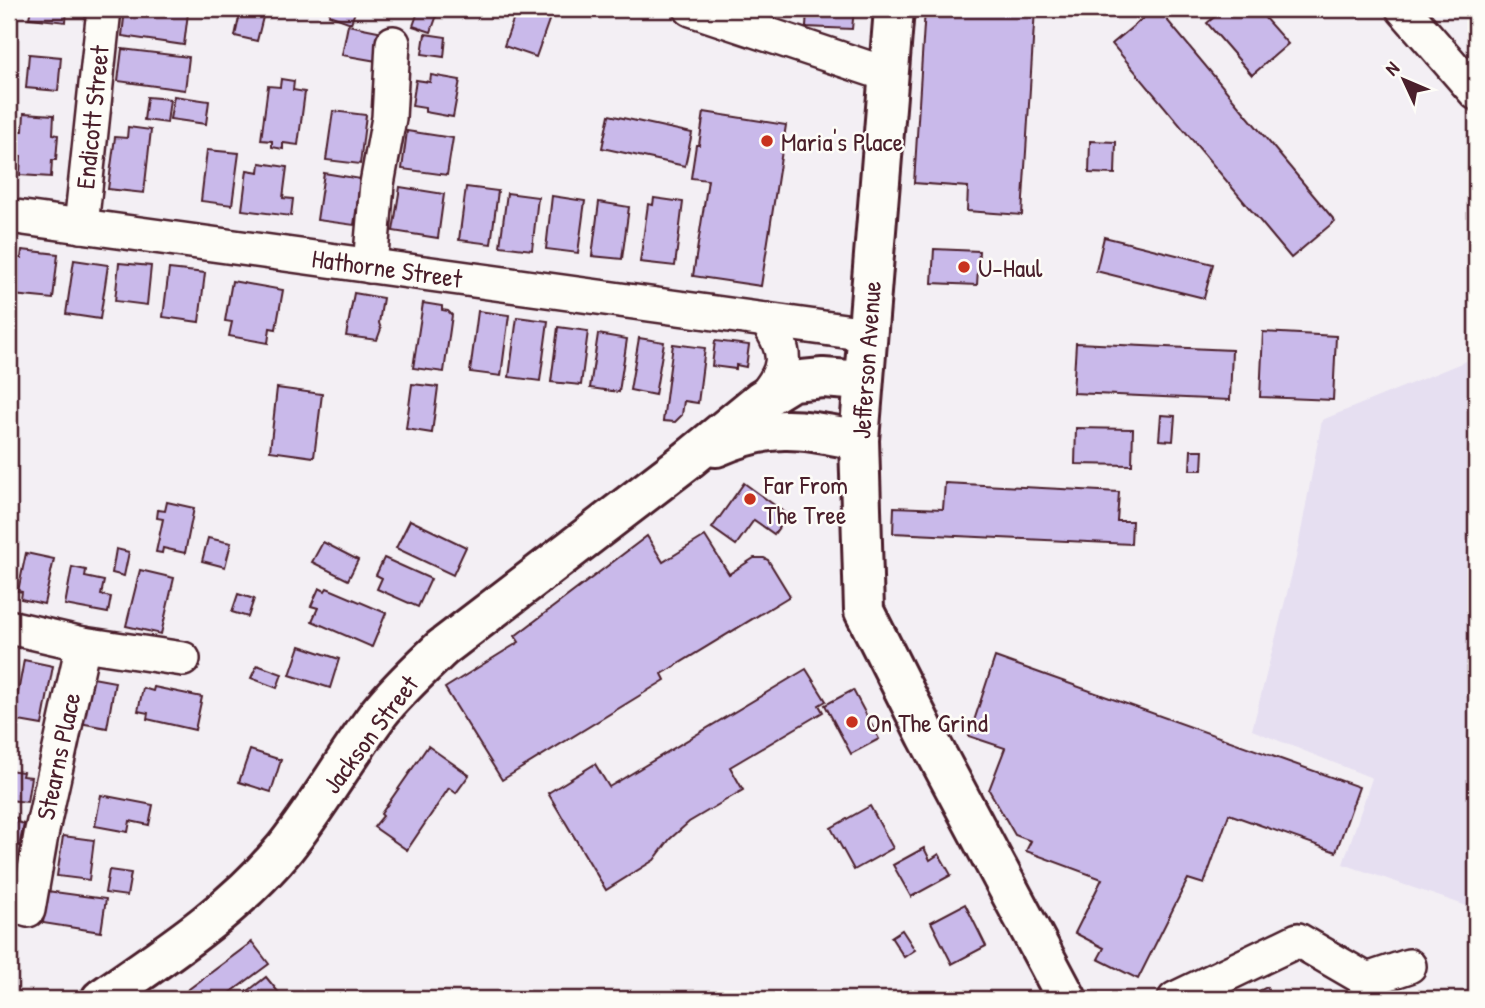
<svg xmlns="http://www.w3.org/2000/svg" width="1485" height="1008" font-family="'Patrick Hand',sans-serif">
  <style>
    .built { fill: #e6dff1 }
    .building { fill: #c9b9ea; stroke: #4a1f2b; stroke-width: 2 }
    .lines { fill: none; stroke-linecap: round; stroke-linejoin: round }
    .minor-casing { stroke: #4a1f2b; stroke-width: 38 }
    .major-casing { stroke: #4a1f2b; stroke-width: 44 }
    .minor { stroke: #fdfcf7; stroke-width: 33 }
    .major { stroke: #fdfcf7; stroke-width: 38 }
    .poi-dot { fill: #c8321e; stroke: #fdfcf7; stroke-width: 2.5 }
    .labels { text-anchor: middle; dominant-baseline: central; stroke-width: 5; stroke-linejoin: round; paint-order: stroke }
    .street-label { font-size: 26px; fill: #4a1f2b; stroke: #fdfcf7 }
    .poi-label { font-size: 26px; fill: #4a1f2b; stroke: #fdfcf7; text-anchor: start }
  </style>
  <rect width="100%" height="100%" fill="#f3eff4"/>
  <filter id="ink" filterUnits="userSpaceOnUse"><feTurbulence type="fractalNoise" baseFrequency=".0143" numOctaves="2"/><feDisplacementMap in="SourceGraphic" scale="14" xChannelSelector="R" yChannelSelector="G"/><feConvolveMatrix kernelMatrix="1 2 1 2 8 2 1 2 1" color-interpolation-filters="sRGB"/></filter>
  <g filter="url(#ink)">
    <polygon class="built" points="1476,357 1476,909 1343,864 1372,778 1252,730 1296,558 1322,420"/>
    <g class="building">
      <polygon points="31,9 67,9 66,22 29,18"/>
      <polygon points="125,9 153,9 188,13 184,45 122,36"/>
      <polygon points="241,9 265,9 257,41 235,36"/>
      <polygon points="331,9 356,9 351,23 329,15"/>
      <polygon points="419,9 438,12 431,32 413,26"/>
      <polygon points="517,9 553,9 536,57 504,46"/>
      <polygon points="807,9 854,9 852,29 806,27"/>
      <polygon points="925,9 1035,9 1022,215 967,211 968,187 914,183"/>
      <polygon points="1154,9 1158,9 1335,221 1291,258 1112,44"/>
      <polygon points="1224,9 1257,9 1288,44 1252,75 1207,23"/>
      <polygon points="348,25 393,34 388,63 342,55"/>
      <polygon points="425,34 446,37 444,57 422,54"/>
      <polygon points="122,49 189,57 185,90 118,81"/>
      <polygon points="29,54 61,57 58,91 26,88"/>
      <polygon points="431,75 460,80 453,117 425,112 425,108 412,106 416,80 430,82"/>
      <polygon points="281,79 294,81 293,90 305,92 298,145 283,143 283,149 272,147 272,141 261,140 268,86 280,87"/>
      <polygon points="174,96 209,101 206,124 170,119"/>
      <polygon points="147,97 170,99 167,123 144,120"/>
      <polygon points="333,111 366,115 360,164 326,160"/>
      <polygon points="704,112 786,125 761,286 693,276 708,180 691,178 696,145 699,145"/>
      <polygon points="24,113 54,115 53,134 58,135 56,160 52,160 51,177 20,175 21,156 17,156 19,131 23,131"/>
      <polygon points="609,115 692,133 685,166 602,148"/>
      <polygon points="128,127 151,130 144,193 108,189 115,137 127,138"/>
      <polygon points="407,131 453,138 447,175 402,169"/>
      <polygon points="1090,141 1116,142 1115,174 1089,173"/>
      <polygon points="207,150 239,153 232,205 201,201"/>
      <polygon points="260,163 287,167 283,198 293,199 291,216 242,210 247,170 259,172"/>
      <polygon points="324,173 361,179 354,225 317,220"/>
      <polygon points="400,187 444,194 438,238 393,231"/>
      <polygon points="466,187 498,191 491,244 459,240"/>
      <polygon points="507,193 538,197 532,250 500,246"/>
      <polygon points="552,196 585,201 578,253 546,249"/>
      <polygon points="654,198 683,202 675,266 640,262 648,204 653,205"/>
      <polygon points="599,202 629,207 622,259 592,256"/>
      <polygon points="1104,237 1213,264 1204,298 1096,271"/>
      <polygon points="934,249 979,251 977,285 932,283"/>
      <polygon points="22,250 58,254 53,299 13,295 17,258 21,258"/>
      <polygon points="74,260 108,265 100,319 66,314"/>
      <polygon points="119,263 151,266 147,305 115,301"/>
      <polygon points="169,269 205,273 199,322 163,317"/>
      <polygon points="232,281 283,290 276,329 270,328 268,343 229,336 232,322 225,321"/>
      <polygon points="354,293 383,298 379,323 381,329 377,340 346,336"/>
      <polygon points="423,303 442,306 442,310 448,311 452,315 444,372 413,368"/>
      <polygon points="478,311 509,315 501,376 470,372"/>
      <polygon points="517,317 548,321 540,381 509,377"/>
      <polygon points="558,327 588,331 581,385 551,382"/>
      <polygon points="1263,332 1336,336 1333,400 1260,397"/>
      <polygon points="598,334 627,339 619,392 590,388"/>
      <polygon points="639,338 664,342 655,395 630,390"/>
      <polygon points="715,341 749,345 746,367 736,365 736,369 712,366"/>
      <polygon points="1076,343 1232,350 1230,400 1073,393"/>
      <polygon points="673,344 705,348 698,403 684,401 682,415 675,422 663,421"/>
      <polygon points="412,384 438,387 432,433 406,429"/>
      <polygon points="277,388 322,394 314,457 270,451"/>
      <polygon points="1161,415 1175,416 1173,441 1159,440"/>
      <polygon points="1076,428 1133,429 1132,465 1075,464"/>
      <polygon points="1191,450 1203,450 1202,470 1190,470"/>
      <polygon points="744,483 788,515 774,534 754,520 736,545 712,528"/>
      <polygon points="945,483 1119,492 1117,521 1132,521 1131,544 893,533 894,507 943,509"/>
      <polygon points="167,502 194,508 185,553 163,548 162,553 156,552 163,519 157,518 158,510 165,511"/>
      <polygon points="410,520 466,547 453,575 396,548"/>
      <polygon points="9,523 11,523 9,532 14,533 9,562"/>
      <polygon points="647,536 663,562 705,536 729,574 754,558 764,558 768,560 790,596 662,674 665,680 502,780 445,688 519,642 515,636"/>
      <polygon points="208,538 231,543 225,567 202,561"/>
      <polygon points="323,542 358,560 348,580 312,562"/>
      <polygon points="116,549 129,552 124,576 112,573"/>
      <polygon points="26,553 54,559 44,604 21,599 22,592 18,591"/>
      <polygon points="384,558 431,579 418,607 377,589 382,578 376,575"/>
      <polygon points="72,567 86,570 85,577 104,581 101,595 111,597 108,613 65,605"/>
      <polygon points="140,570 174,578 161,634 126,626"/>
      <polygon points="319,588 325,591 327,588 386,613 372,647 312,621 318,608 311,606"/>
      <polygon points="238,594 254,599 248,617 232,612"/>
      <polygon points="300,646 339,659 330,688 290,675"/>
      <polygon points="995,657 1359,787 1336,852 1229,814 1204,884 1188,879 1138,979 1098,959 1104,948 1075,933 1102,879 1026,851 1031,841 1015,835 989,790 1005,748 969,736"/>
      <polygon points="24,660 53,666 42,725 13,720"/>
      <polygon points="257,665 282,674 277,688 251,678"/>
      <polygon points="806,669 826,701 819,705 823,712 730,767 743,790 689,822 670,839 654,860 606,890 548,793 595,764 609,787"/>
      <polygon points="82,676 115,682 107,728 74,722"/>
      <polygon points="154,687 202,697 195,730 147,719 148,713 138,711 143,688 153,691"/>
      <polygon points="853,690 879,739 851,754 825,705"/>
      <polygon points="428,746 469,775 456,793 449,788 407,850 374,827 383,816 381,814"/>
      <polygon points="250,750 281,760 271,792 239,782"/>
      <polygon points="9,770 23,772 22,776 31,777 27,802 9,800"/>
      <polygon points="101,795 153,805 149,825 130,821 128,832 95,826"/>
      <polygon points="870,806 893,848 854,870 831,828"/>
      <polygon points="9,817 17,818 17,822 24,824 19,846 12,844 11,848 9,848"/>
      <polygon points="63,836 94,840 89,880 57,876"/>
      <polygon points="924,848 930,860 939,854 951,875 911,897 893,865"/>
      <polygon points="109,870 131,873 127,896 105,893"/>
      <polygon points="47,891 106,899 101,932 43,923"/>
      <polygon points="965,904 986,946 952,964 931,922"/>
      <polygon points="902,930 915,950 904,957 891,937"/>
      <polygon points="252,942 269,964 222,999 190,999 185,992"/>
      <polygon points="266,977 284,999 238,999"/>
      <polygon points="1267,987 1273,999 1243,999"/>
    </g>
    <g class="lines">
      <defs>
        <g id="minor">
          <polyline points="691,9 889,75"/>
          <polyline points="1403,9 1476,93"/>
          <polyline points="9,216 867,334"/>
          <polyline points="81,226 104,9"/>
          <polyline points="370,266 377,184 389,118 393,43"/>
          <path d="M761,400C787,370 790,354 766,320"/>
          <polyline points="9,627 83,644 183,659"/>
          <polyline points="28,910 41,835 83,644"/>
          <polyline points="1175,999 1298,940 1367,980 1409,966"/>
        </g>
        <g id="major">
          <polyline points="894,9 859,440 864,611 927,736 1067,999"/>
          <path d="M716,447C774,422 800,429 859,440"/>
          <path d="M101,999C166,954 234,910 285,848C319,805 346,757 379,713C398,689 420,669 442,648L689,459L761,400L792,381L823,378L863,381"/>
        </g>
      </defs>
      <use href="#minor" class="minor-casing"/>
      <use href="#major" class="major-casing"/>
      <use href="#minor" class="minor"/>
      <use href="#major" class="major"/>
    </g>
  </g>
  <g class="poi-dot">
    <circle cx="767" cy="141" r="7"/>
    <circle cx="964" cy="267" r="7"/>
    <circle cx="750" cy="499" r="7"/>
    <circle cx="852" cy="722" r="7"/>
  </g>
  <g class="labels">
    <g class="street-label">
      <text transform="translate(92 117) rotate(-84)">Endicott Street</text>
      <text transform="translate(387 268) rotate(8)">Hathorne Street</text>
      <text transform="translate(866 360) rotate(-86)">Jefferson Avenue</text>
      <text transform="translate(370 734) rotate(-53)">Jackson Street</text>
      <text transform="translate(58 756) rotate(-78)">Stearns Place</text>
    </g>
    <g class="poi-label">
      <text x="781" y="141">Maria's Place</text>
      <text x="978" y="267">U-Haul</text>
      <text x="764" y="484">Far From<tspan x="764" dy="30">The Tree</tspan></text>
      <text x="866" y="722">On The Grind</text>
    </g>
  </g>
  <rect width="1485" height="1008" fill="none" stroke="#fdfcf7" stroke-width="35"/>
  <rect x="18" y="18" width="1450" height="973" fill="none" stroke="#4a1f2b" stroke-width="2.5" filter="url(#ink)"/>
  <g transform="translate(1404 80) rotate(314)" stroke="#fdfcf7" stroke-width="5" paint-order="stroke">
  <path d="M0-5L12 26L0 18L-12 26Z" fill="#4a1f2b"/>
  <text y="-10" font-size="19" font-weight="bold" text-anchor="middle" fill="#4a1f2b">N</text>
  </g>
</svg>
